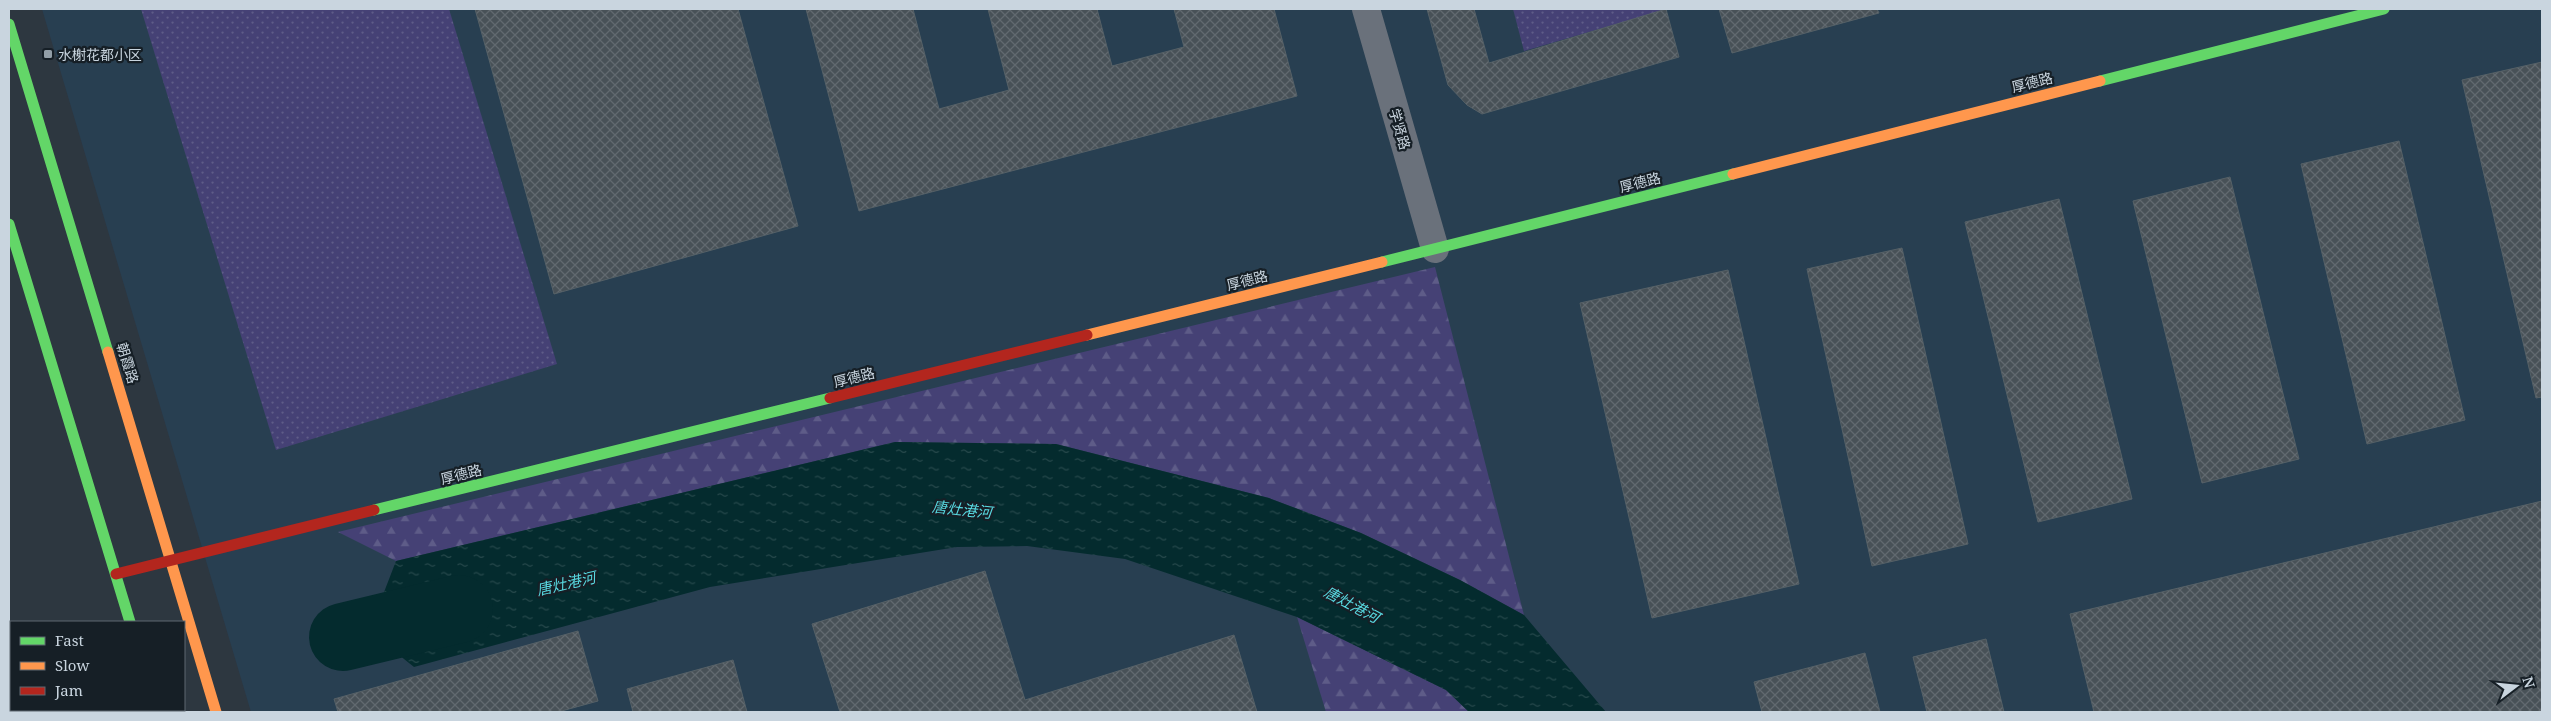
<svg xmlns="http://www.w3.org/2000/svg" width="2551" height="721" font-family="'Noto Serif','Noto Sans SC',serif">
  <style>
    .built { fill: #283f51 }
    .grass { fill: url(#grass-dots) }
    .forest { fill: url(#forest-firs) }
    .water { fill: url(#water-ripples) }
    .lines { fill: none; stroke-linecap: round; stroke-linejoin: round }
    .river { stroke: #042b2e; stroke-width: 68 }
    .building { fill: url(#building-cross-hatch); stroke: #566167 }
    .street { stroke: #6a717b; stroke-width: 28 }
    .fast { stroke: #63d668; stroke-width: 11 }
    .slow { stroke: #ff974d; stroke-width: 11 }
    .jam { stroke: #b3261e; stroke-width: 11 }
    .poi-dot { fill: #929ea7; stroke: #161f26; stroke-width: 2 }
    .labels { text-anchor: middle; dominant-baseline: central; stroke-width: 4.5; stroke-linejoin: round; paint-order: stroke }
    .poi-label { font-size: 14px; fill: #c9d5df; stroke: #161f26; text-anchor: start }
    .street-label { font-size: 14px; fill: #c9d5df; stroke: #161f26 }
    .water-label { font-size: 15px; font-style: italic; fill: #58d9e1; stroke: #161f26 }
  </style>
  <defs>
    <pattern id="grass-dots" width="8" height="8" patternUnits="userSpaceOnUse" patternTransform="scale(1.25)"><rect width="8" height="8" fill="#454175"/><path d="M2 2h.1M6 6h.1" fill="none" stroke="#5e5c88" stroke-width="1.8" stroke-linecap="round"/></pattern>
    <pattern id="forest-firs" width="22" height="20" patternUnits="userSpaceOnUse" patternTransform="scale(1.25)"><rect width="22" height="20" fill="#454175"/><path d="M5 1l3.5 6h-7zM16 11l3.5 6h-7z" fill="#5e5c88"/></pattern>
    <pattern id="water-ripples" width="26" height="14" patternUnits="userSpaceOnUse" patternTransform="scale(1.25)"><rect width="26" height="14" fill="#042b2e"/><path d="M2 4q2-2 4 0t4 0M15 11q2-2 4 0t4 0" fill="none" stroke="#27494c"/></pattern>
    <pattern id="building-cross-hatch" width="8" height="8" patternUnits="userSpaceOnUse" patternTransform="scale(1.25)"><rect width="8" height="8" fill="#485157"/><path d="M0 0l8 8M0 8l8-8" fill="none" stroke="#61696f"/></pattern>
  </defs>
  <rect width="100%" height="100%" fill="#2d3740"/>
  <polygon class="built" points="42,9 2542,9 2542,712 251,712"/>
  <g class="grass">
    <polygon points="141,9 449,9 557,364 276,450"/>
    <polygon points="1513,9 1668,9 1524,51"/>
  </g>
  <g class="forest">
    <polygon points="1435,267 1524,615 1460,580 1361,533 1269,498 1056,444 895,442 396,561 338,532"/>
    <polygon points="1297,617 1446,690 1469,712 1326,712"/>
  </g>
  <polygon class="water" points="895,442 1056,444 1269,498 1361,533 1460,580 1524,615 1606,712 1469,712 1446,690 1297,617 1125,559 1027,546 957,547 710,587 414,667 369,631 396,561"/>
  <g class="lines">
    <polyline class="river" points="343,637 459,609"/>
  </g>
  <g class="building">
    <polygon points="475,9 738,9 798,226 554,294"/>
    <polygon points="806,9 913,9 939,109 1009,90 988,9 1097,9 1112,66 1184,47 1174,9 1274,9 1297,96 859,211"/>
    <polygon points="1427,9 1474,9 1489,63 1666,9 1679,57 1482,114 1467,105 1448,85"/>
    <polygon points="1719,9 1877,9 1879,13 1732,53"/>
    <polygon points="2542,62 2542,397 2536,398 2462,80"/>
    <polygon points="2399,141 2465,420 2367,444 2301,164"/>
    <polygon points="2230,177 2299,459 2202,483 2133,201"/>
    <polygon points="2059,199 2132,499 2038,522 1965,222"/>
    <polygon points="1902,248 1968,544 1872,566 1807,269"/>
    <polygon points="1728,270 1799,584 1652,618 1580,303"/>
    <polygon points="2542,501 2542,712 2094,712 2070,614"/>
    <polygon points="985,571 1025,700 1234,635 1257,712 840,712 812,624"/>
    <polygon points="578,631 598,701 558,712 338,712 334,699"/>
    <polygon points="1986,639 2004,712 1927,712 1913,657"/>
    <polygon points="1865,653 1880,712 1762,712 1754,682"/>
    <polygon points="733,660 747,712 633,712 627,689"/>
  </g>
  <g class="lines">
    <polyline class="street" points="1366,9 1435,249"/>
    <g class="fast">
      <polyline points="9,24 108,352"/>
      <polyline points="2100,81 2384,9"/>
      <polyline points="9,224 130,622"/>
      <polyline points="1382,262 1733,174"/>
      <polyline points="374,510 830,398"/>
      <polyline points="155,710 156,712"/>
    </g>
    <g class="slow">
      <polyline points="1733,174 2100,81"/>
      <polyline points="1087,335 1382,262"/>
      <polyline points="108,352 216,712"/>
    </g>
    <g class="jam">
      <polyline points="830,398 1087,335"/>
      <polyline points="116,574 374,510"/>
    </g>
  </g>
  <rect class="poi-dot" x="43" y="49" width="10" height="10" rx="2.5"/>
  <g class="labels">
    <g class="poi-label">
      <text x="58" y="54">水榭花都小区</text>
    </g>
    <g class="street-label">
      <text transform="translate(2032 82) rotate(-14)">厚德路</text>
      <text transform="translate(1400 129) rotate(74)">学贤路</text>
      <text transform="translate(1640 182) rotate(-14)">厚德路</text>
      <text transform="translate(1247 280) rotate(-14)">厚德路</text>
      <text transform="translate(128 363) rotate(73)">朝霞路</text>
      <text transform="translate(854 377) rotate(-14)">厚德路</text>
      <text transform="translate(461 474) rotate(-14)">厚德路</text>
    </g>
    <g class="water-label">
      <text transform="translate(962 509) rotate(6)">唐灶港河</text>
      <text transform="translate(566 583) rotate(-13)">唐灶港河</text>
      <text transform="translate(1352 604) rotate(28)">唐灶港河</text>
    </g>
  </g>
  <rect width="2551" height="721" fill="none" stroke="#c9d5df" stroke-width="20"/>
  <rect x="10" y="621" width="175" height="90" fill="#161f26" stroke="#5e6870"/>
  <rect x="20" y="637" width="25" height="8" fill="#63d668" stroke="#5e6870"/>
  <text x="55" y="646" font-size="15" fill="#c9d5df">Fast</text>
  <rect x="20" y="662" width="25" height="8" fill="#ff974d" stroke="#5e6870"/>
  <text x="55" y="671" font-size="15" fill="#c9d5df">Slow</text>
  <rect x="20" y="687" width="25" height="8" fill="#b3261e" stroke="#5e6870"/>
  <text x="55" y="696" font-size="15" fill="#c9d5df">Jam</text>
  <g transform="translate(2516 686) rotate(74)" stroke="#161f26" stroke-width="4" paint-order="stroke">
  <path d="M0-4L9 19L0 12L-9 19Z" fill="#c9d5df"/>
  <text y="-8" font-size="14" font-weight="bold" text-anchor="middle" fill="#c9d5df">N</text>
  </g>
</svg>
